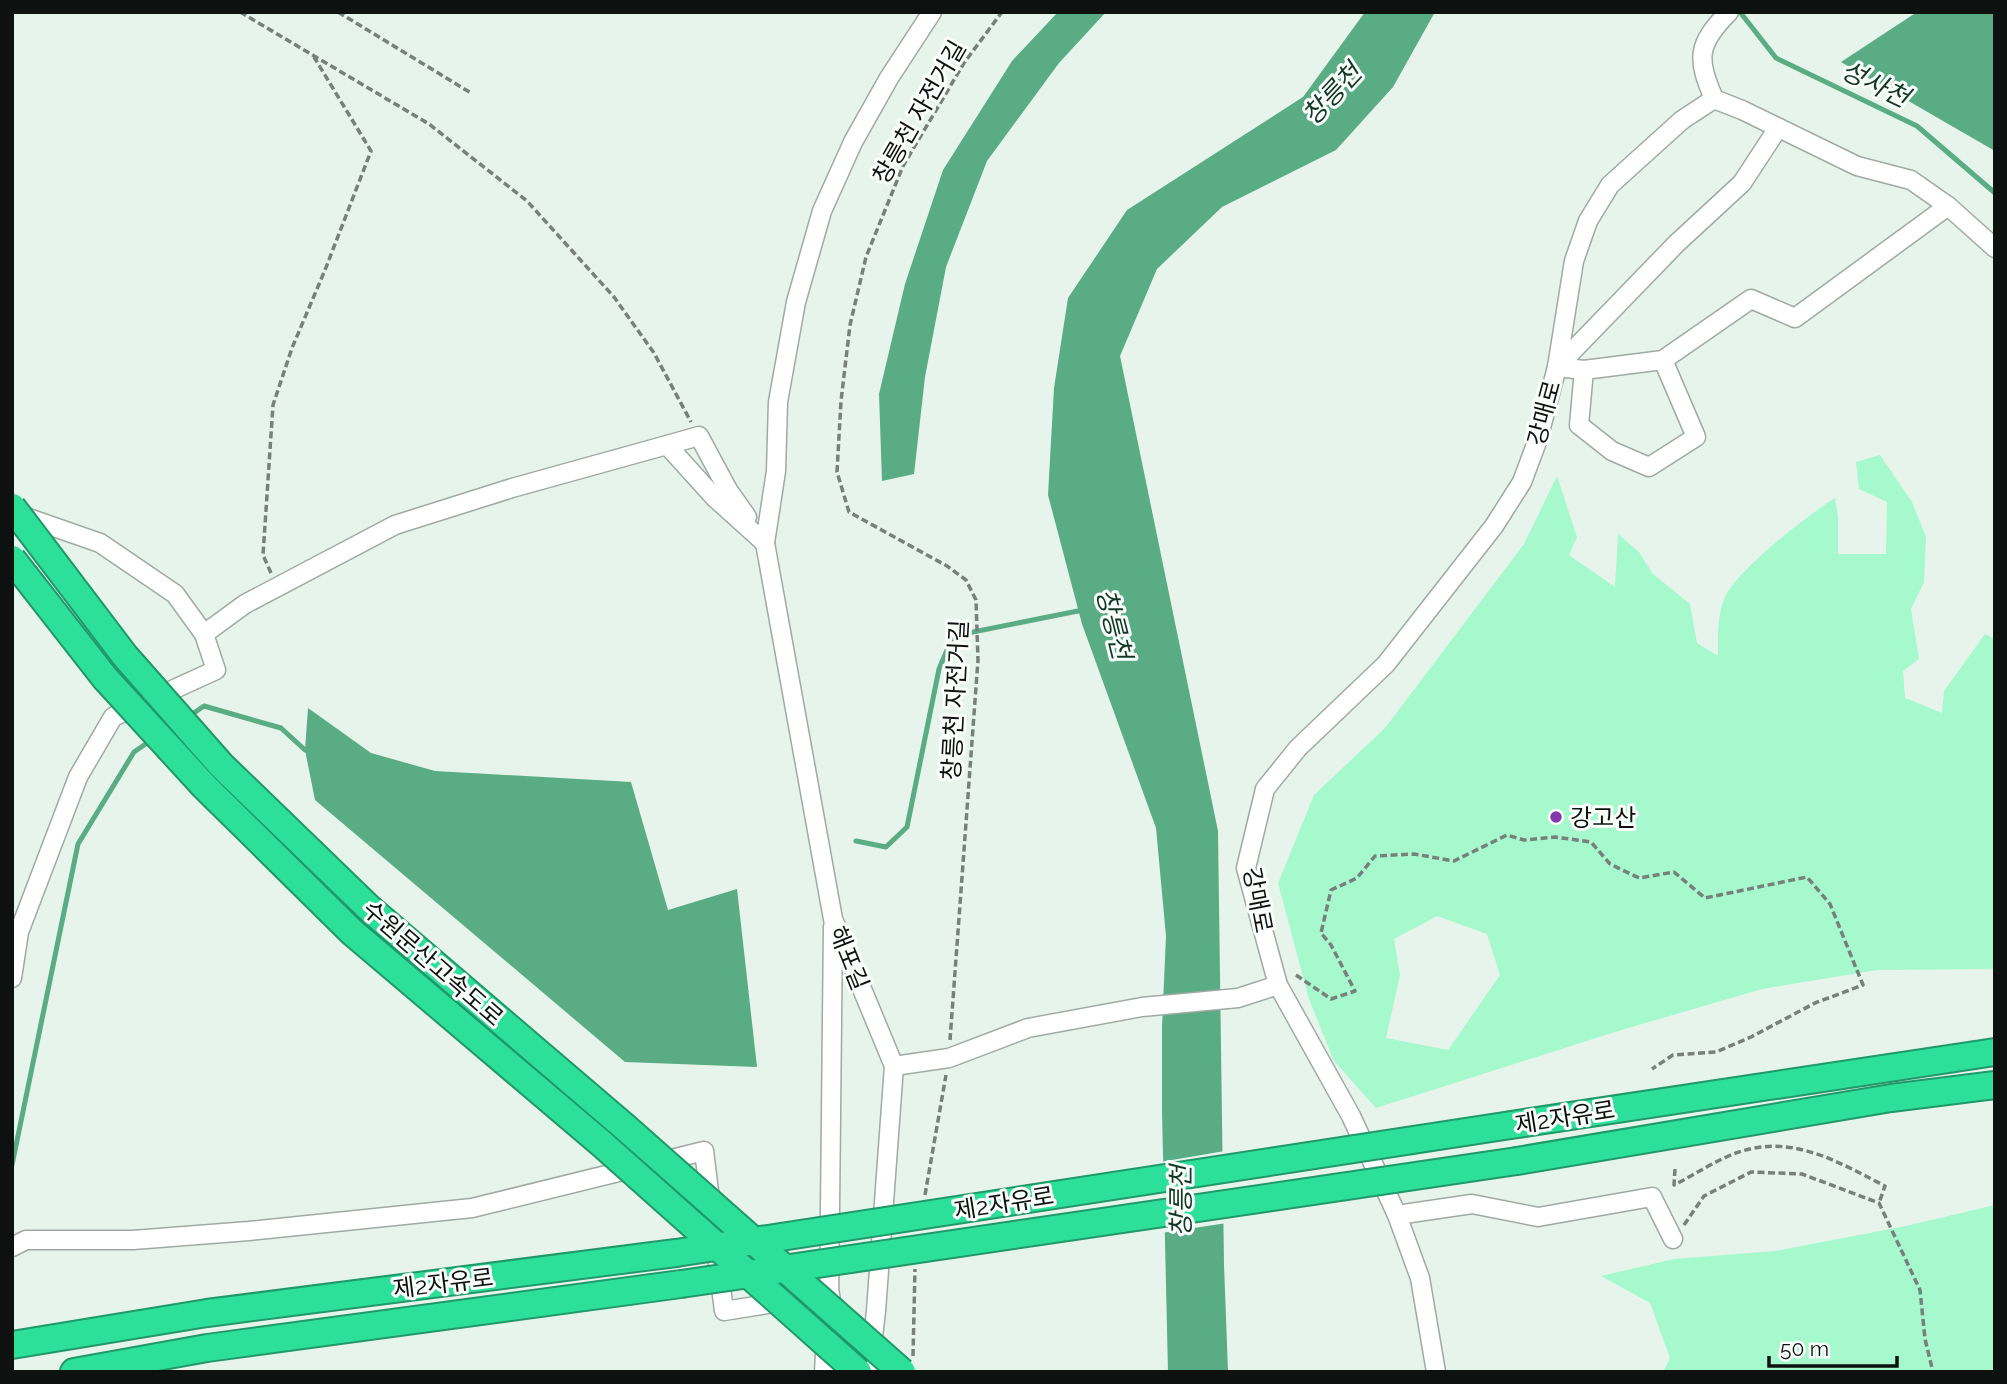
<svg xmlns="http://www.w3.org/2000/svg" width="2007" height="1384" font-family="Raleway,'Noto Sans KR',sans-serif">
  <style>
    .green { fill: #a6f8cd; fill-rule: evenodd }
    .water { fill: #59ac84 }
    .pier { fill: #e7f4ec }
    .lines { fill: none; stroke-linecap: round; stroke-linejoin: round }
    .stream { stroke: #59ac84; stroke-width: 5 }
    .minor-casing { stroke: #9eaaa3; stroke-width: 21 }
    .highway-casing { stroke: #219869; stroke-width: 30 }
    .path { stroke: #77807b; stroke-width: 3.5; stroke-dasharray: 7 3.5; stroke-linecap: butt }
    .minor { stroke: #fff; stroke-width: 18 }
    .highway { stroke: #2ce09a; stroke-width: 26 }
    .highway-bridge-casing { stroke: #219869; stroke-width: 30; stroke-linecap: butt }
    .highway-bridge { stroke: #2ce09a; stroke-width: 26 }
    .poi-dot { fill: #8239ab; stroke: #fafffc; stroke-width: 2.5 }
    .labels { text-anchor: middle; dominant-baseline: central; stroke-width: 6; stroke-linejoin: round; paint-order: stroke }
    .street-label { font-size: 24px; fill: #0d110f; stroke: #fafffc }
    .poi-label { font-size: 24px; fill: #0d110f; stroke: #fafffc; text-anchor: start }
    .water-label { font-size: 26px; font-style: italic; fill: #123726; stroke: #fafffc }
  </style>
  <rect width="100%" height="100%" fill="#e7f4ec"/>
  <g class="green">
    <path d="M1880,455L1912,502L1926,537L1924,582L1911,609L1919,659L1903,671L1905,698L1942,713L1944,691L1985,634L1995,639V969L1877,970L1762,989L1618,1031L1376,1108L1334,1061L1309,999L1278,883L1314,795L1385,728L1524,544L1557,476L1577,537L1569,555L1615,587L1618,534L1639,552L1653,574L1690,604L1697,643L1718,656C1718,637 1717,615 1725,597C1738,569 1808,515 1835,498L1838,517V554H1886L1887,502L1859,489L1856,462ZM1437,916L1487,934L1500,975L1448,1050L1386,1038L1400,975L1394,939Z"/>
    <polygon points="1995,1205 1995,1372 1663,1372 1670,1358 1650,1303 1601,1276 1674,1259 1775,1251 1906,1226"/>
  </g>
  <g class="water">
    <polygon points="1058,12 1106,12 1059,63 987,161 946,267 925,377 914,474 882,481 879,394 905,284 943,170 1012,61"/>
    <polygon points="1365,12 1435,12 1393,87 1336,150 1222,207 1157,269 1120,356 1218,831 1224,1264 1228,1372 1168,1372 1162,1111 1162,1027 1166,936 1156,828 1082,624 1048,495 1054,388 1068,298 1127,210 1303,97"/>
    <polygon points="1917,12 1995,12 1995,151 1841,62"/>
    <polygon points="308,708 371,753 435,771 631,782 668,910 737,889 757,1067 625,1062 315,800 305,750"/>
  </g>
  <polygon class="pier" points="1225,1151 1227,1223 1161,1233 1160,1162"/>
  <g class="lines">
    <g class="stream">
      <polyline points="1740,12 1776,58 1917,126 1995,193"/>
      <polyline points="188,717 204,706 281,728 305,750"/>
      <polyline points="856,841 886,847 907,827 939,669 953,636 1083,610"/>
      <polyline points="12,1165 78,844 134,752 150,741"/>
    </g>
    <defs>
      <g id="minor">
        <polyline points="1714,99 1742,110 1857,166 1911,180 1948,206 1995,248"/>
        <path d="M1714,99C1697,59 1696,45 1729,12"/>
        <polyline points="1557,367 1584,370 1663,360 1751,299 1795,318 1948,206"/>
        <polyline points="1557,367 1676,244 1742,183 1778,128"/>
        <polyline points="1584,370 1579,425 1612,451 1649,467 1696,437 1663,360"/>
        <polyline points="667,445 699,436 728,490 747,517"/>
        <polyline points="17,514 100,543 175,594 204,634"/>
        <polyline points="12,978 19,932 78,777 113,717 216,670 204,634 245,604 395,525 512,488 667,445 714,497 765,543"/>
        <polyline points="894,1066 949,1058 1028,1028 1142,1007 1238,998 1278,985"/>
        <polyline points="1397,1215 1472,1204 1538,1217 1652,1197 1673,1239"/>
        <polyline points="12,1247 26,1240 133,1240 249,1231 472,1208 704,1151 724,1311 830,1294 838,1356"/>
        <polyline points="829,1304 833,926"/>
        <polyline points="824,1372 826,1336"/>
        <polyline points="869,1372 876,1311 894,1066 833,919 765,543 776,471 778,402 796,302 822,211 853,142 889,78 932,12"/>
        <polyline points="1436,1372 1420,1278 1397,1215 1351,1116 1278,985 1246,868 1265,789 1298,748 1386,664 1494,526 1522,482 1538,439 1557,367 1574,261 1588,221 1610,185 1682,120 1714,99"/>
      </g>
      <g id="highway">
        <polyline points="1511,1125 1995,1052"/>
        <polyline points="1517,1161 1891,1098 1995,1085"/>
        <polyline points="12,1345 207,1313 676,1253"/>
        <polyline points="74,1372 207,1348 681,1284"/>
      </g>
    </defs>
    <use href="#minor" class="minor-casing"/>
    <use href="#highway" class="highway-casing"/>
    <g class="path">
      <polyline points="240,12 429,124 527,201 614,297 654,353 691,422"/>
      <polyline points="338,12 471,93"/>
      <polyline points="271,573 263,555 273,405 292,348 325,270 371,151 314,57"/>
      <polyline points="1296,975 1331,999 1355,991 1331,945 1321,933 1331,890 1357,878 1375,856 1414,854 1454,861 1507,835 1524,840 1555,837 1591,842 1610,864 1639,878 1674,872 1705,898 1807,877 1830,904 1863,985 1815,1003 1751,1037 1716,1052 1673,1055 1652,1069"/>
      <polyline points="950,1040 978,660 976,600 966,580 947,566 849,512 837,472 841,401 850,325 866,257 903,166 964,63 1002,12"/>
      <path d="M1675,1169L1674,1185C1696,1174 1719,1158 1742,1151C1795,1135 1840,1163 1885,1186L1879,1203"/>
      <polyline points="925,1195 946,1075"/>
      <polyline points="1684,1225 1704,1196 1751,1172 1802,1174 1879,1203 1920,1290 1925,1339 1933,1372"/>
      <polyline points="913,1356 915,1269"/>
    </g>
    <use href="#minor" class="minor"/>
    <use href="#highway" class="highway"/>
    <defs>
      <g id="highway-bridge">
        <polyline points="12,507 125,656 221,765 370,909 626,1128 902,1372"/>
        <polyline points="12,559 105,678 204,786 352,932 602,1144 858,1372"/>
        <polyline points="676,1253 1511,1125"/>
        <polyline points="681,1284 1517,1161"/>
      </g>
    </defs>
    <use href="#highway-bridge" class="highway-bridge-casing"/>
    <use href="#highway-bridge" class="highway-bridge"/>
  </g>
  <circle class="poi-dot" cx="1556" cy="817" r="7"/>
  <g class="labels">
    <g class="street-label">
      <text transform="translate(919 112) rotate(-60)">창릉천 자전거길</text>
      <text transform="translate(1544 413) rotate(-75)">강매로</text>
      <text transform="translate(955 700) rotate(-87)">창릉천 자전거길</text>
      <text transform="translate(1258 900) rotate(79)">강매로</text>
      <text transform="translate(849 958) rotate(68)">해포길</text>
      <text transform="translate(433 963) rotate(41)">수원문산고속도로</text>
      <text transform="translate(1565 1117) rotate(-9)">제2자유로</text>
      <text transform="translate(1004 1203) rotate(-9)">제2자유로</text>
      <text transform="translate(443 1283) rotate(-7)">제2자유로</text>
    </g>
    <g class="poi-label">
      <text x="1570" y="817">강고산</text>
    </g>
    <g class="water-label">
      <text transform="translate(1875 84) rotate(26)">성사천</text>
      <text transform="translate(1332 94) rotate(-47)">창릉천</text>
      <text transform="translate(1114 624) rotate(76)">창릉천</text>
      <text transform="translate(1181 1201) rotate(-90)">창릉천</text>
    </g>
  </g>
  <rect width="2007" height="1384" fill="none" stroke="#0d110f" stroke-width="28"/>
  <path d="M1769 1356v10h128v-10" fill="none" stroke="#0d110f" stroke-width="3.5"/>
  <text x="1780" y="1356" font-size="21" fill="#0d110f" stroke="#fafffc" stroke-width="5" paint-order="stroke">50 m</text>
</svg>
